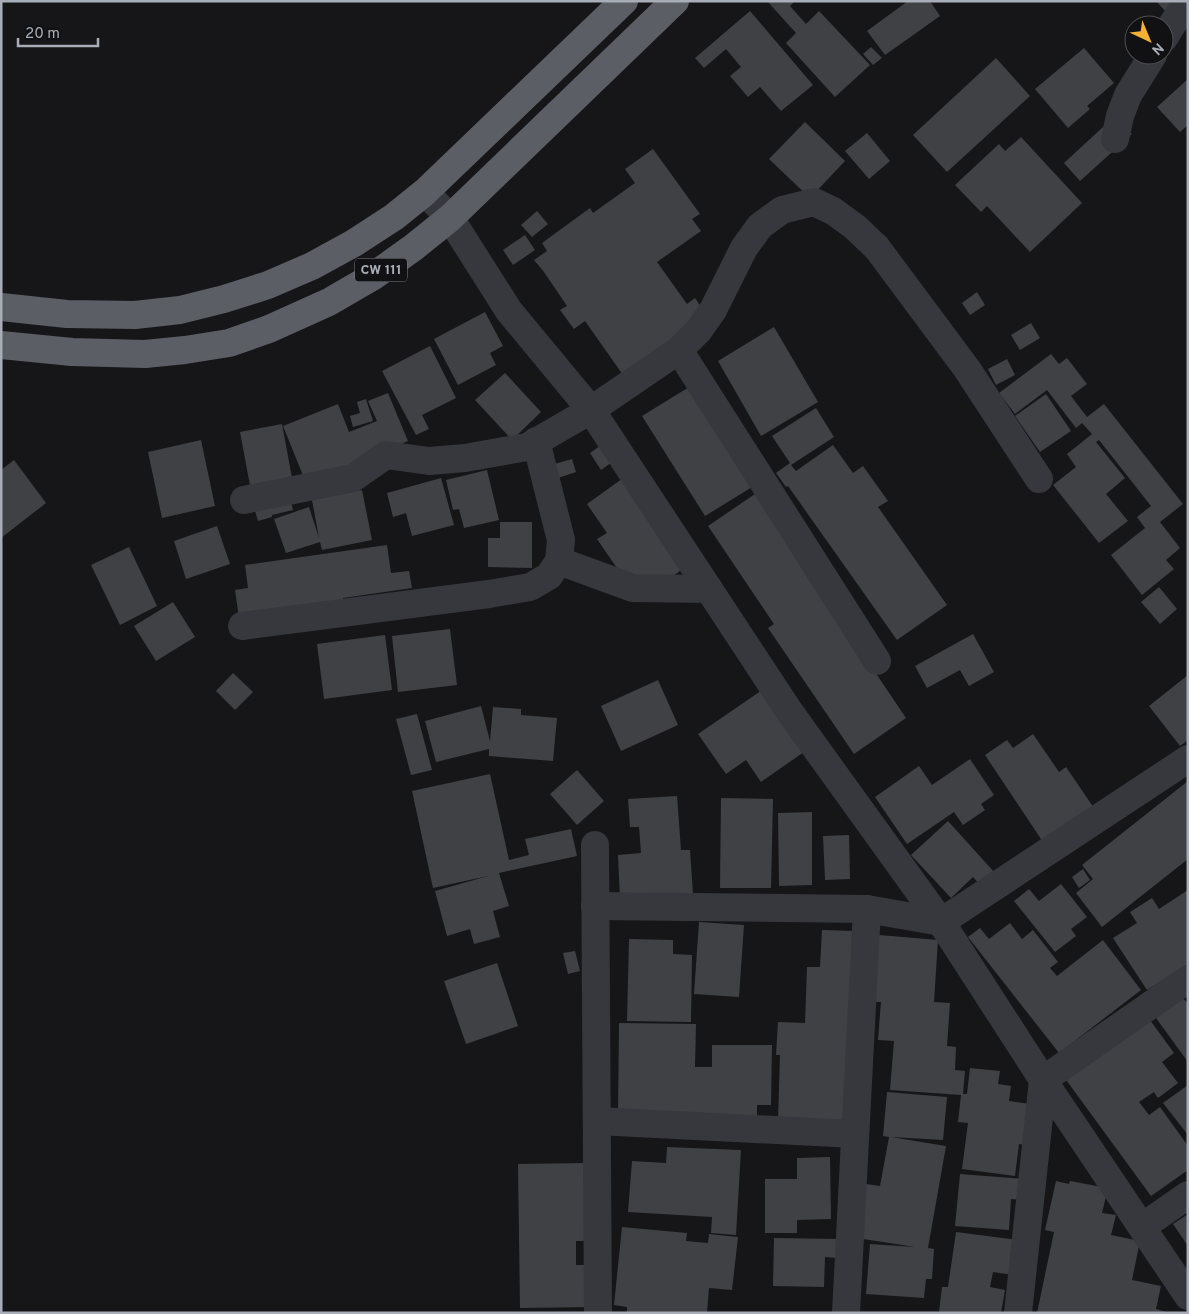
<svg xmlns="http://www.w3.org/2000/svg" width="1189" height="1314" font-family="Overpass,sans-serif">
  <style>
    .building { fill: #404145 }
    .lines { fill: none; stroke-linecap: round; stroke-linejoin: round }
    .minor { stroke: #37383d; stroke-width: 28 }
    .trunk { stroke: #5b5e65; stroke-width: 28 }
    .labels { text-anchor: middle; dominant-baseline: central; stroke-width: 4; stroke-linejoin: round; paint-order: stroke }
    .shield { fill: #111113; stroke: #7b7e86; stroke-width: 1 }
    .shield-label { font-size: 14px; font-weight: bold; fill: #a8adb8 }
  </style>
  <rect width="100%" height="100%" fill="#161618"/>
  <g class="building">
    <polygon points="767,1 795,1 790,6 806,24 819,11 870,65 835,97 786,43 796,33"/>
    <polygon points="908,1 930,1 940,16 885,55 867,31"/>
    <polygon points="1156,1 1179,1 1167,13"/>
    <polygon points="750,11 813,85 781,111 760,87 748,97 730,76 741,67 726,49 704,68 695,58"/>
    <polygon points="871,47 882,58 873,65 863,54"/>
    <polygon points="1084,48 1114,83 1087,106 1090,109 1068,128 1035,89"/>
    <polygon points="996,58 1030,96 947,172 913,135"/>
    <polygon points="1188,79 1188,125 1180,132 1157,107"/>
    <polygon points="1115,116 1132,134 1080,181 1064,163"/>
    <polygon points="805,122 845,161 810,198 769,159"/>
    <polygon points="867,133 890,161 869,179 845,151"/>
    <polygon points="1021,137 1082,203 1030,252 987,206 981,212 955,185 999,144 1005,151"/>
    <polygon points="653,149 700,214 692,219 701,231 657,262 687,304 695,298 706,314 623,375 585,321 574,329 560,310 567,306 544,272 534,260 547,251 542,243 590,208 593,213 635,183 625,169"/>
    <polygon points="537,211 548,224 532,237 521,225"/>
    <polygon points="525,235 535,250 513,265 503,250"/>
    <polygon points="977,292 985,305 970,315 962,303"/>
    <polygon points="485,312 503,346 490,353 496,365 458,385 434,339"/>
    <polygon points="1031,323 1040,338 1020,350 1011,335"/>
    <polygon points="774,327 818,402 761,436 718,361"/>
    <polygon points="430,346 456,398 422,415 429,429 416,435 382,371"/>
    <polygon points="1051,354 1059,364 1067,358 1087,384 1071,396 1087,417 1104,404 1183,504 1160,522 1180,548 1166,560 1174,569 1142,595 1111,555 1145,528 1137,517 1151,506 1099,440 1096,442 1125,478 1106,494 1128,521 1099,543 1053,485 1076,467 1067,454 1092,434 1082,423 1076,428 1047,390 1015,414 999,393"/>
    <polygon points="1007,359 1015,375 996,385 988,369"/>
    <polygon points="505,373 541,412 512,440 475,400"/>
    <polygon points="694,384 757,484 705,516 642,416"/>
    <polygon points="388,393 408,441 306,483 283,426 338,404 349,432 377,421 368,401"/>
    <polygon points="1046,394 1071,431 1040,452 1015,416"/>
    <polygon points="366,399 373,421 353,427 350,416 360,413 357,402"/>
    <polygon points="816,408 834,437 791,465 796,471 833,445 853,473 863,466 888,501 878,507 947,605 897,640 788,486 786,487 776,473 790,463 772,436"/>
    <polygon points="282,424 293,483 251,491 240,432"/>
    <polygon points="201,440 215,506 162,518 148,452"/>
    <polygon points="600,446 611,463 601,470 590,453"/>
    <polygon points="572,459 576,472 555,479 551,465"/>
    <polygon points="14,460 46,503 1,538 1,470"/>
    <polygon points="487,470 499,520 464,528 459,509 453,510 446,480"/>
    <polygon points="626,476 688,565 655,589 630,587 597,539 607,533 587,504"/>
    <polygon points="441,478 454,525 412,536 406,513 393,517 387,493"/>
    <polygon points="362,490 372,540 322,550 320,542 286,553 274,519 309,507 319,538 312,500"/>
    <polygon points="289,494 293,510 272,515 272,517 258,521 253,504"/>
    <polygon points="755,494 906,718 854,754 768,628 774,624 708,526"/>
    <polygon points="500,522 532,522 532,568 488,567 488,538 500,538"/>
    <polygon points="217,526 230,564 186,579 174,541"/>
    <polygon points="387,545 391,573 409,571 412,588 343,598 343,602 239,618 235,590 248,588 245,565"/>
    <polygon points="129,547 157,606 120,625 91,565"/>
    <polygon points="1159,587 1177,609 1160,624 1141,602"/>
    <polygon points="173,602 195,637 156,661 134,626"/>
    <polygon points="450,629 457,685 398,692 392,636"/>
    <polygon points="973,634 994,672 969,686 960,670 927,688 915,666"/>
    <polygon points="385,635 392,690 324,699 317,644"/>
    <polygon points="233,673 253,692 235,710 216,691"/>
    <polygon points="1188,675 1188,740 1180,746 1149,706"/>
    <polygon points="658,680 678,725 621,751 601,706"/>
    <polygon points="768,686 811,747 761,782 746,760 726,774 698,734"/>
    <polygon points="481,706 490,741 493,707 521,709 521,715 557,718 553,761 489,756 489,749 436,762 425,721"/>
    <polygon points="417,714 432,770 411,775 396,719"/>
    <polygon points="1033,734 1059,772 1066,767 1094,808 1043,842 985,755 1007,740 1013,748"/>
    <polygon points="970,759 994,795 981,804 985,810 963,825 954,812 907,844 875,797 919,766 932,785"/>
    <polygon points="577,770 604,801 577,825 550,794"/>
    <polygon points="490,774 509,860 529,855 525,839 571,829 577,856 499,873 509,906 493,911 500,937 474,944 470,929 447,936 435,891 488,876 433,888 412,791"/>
    <polygon points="1188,781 1188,859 1102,927 1076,893 1093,879 1082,865"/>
    <polygon points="677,796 681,850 690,850 693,894 620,899 618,855 641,853 639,827 630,827 628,799"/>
    <polygon points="721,798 773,799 771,888 720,888"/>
    <polygon points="812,812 812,885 779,886 778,813"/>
    <polygon points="948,821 995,873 981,886 973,877 951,898 911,855"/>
    <polygon points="849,835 850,879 825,880 823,836"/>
    <polygon points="1083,869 1090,880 1079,888 1072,877"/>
    <polygon points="1061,884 1087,917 1071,929 1076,936 1055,952 1014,901 1029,889 1039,901"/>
    <polygon points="1188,890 1188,964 1147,990 1113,938 1137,923 1130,912 1152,898 1159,909"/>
    <polygon points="699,922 744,925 739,997 694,994"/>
    <polygon points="1010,923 1022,939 1033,930 1058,962 1050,968 1057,976 1103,940 1141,990 1059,1053 968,937 980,928 989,939"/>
    <polygon points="822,930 855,931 846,1124 778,1121 780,1055 776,1055 778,1022 805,1023 807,967 820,967"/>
    <polygon points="879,935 938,940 934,1002 950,1003 947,1046 956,1047 955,1070 965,1071 963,1094 967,1094 970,1068 1000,1071 998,1084 1011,1086 1009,1101 1030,1104 1025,1145 1019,1144 1015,1176 962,1169 968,1123 958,1122 961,1095 890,1090 894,1041 878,1040 881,1002 874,1002"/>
    <polygon points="629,939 673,940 673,954 692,955 691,1022 627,1021"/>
    <polygon points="575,951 580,971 568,974 563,953"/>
    <polygon points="497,963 518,1026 466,1044 444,981"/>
    <polygon points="1183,998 1188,1004 1188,1062 1156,1018"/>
    <polygon points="1147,1016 1174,1053 1162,1062 1178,1083 1158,1098 1154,1092 1139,1102 1149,1115 1160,1107 1188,1146 1188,1170 1151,1196 1064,1077"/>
    <polygon points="619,1023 696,1024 695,1067 712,1067 712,1045 772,1045 771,1105 757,1105 757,1118 618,1115"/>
    <polygon points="1188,1085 1188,1135 1163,1103"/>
    <polygon points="887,1092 947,1097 943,1140 891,1137 946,1146 928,1248 934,1249 932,1279 926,1279 924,1298 866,1294 870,1244 915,1247 857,1238 866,1184 880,1186 889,1137 883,1136"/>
    <polygon points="667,1147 741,1150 736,1235 711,1233 712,1217 628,1212 632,1161 666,1163"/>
    <polygon points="830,1157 831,1219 797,1220 797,1233 765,1233 765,1179 797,1179 797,1158"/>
    <polygon points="587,1163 588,1241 576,1241 576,1265 592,1265 593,1307 520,1308 518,1164"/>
    <polygon points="960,1174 1025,1179 1024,1200 1011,1199 1009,1230 955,1226"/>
    <polygon points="1056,1181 1069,1184 1070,1181 1108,1188 1102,1213 1116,1215 1111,1235 1140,1241 1132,1280 1161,1286 1156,1309 1170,1313 1037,1313 1054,1232 1045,1230"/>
    <polygon points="1188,1214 1188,1246 1173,1224"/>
    <polygon points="622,1227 687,1233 686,1241 708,1243 709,1234 738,1237 732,1290 709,1288 707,1313 627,1313 627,1307 614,1305"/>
    <polygon points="956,1232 1018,1240 1013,1275 993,1272 990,1287 1005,1290 1001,1313 939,1312 942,1287 948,1287"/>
    <polygon points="774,1238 838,1239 837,1258 825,1257 824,1287 773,1286"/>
  </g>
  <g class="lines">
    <g class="minor">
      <polyline points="1164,38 1187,1"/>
      <polyline points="1115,139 1120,116 1128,95 1153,55"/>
      <polyline points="425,192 450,218 509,311 591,410 789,711 941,922 1043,1080 1188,1296"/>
      <polyline points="679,350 877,661"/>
      <polyline points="244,500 353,478 386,455 429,461 465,458 527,447 591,410 679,350 699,330 713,310 744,248 760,226 782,210 814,202 833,211 855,227 877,248 967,369 1039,479"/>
      <polyline points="559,561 633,588 709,589"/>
      <polyline points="242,626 489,594 530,587 549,576 559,561 561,540 536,441"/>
      <polyline points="595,845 598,1313"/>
      <polyline points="595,906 867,909 941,922 1188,759"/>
      <polyline points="597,1121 855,1134"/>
      <polyline points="1142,1227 1188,1195"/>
      <polyline points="846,1313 867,909"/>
      <polyline points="1018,1313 1043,1080 1188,979"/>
    </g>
    <g class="trunk">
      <polyline points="1,307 67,314 135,315 180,310 224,299 268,285 312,266 354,243 394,217 425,192 624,1"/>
      <polyline points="1,345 72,352 145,354 185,350 229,343 269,329 329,302 372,277 414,247 450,218 675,1"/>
    </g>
  </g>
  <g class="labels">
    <rect class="shield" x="355" y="258.5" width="52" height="23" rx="4"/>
    <g class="shield-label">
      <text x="381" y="270">CW 111</text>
    </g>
  </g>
  <rect width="1189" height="1314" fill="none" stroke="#a8adb8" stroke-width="5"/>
  <g transform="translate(1149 40) rotate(136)"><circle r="24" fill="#111113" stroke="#4d4f55"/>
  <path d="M0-4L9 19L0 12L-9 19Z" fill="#f2b134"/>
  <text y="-8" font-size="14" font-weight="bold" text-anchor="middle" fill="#a8adb8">N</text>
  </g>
  <path d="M18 38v8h80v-8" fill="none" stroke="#a8adb8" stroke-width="2.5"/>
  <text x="25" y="38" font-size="15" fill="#a8adb8" stroke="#111113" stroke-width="4" paint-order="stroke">20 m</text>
</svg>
